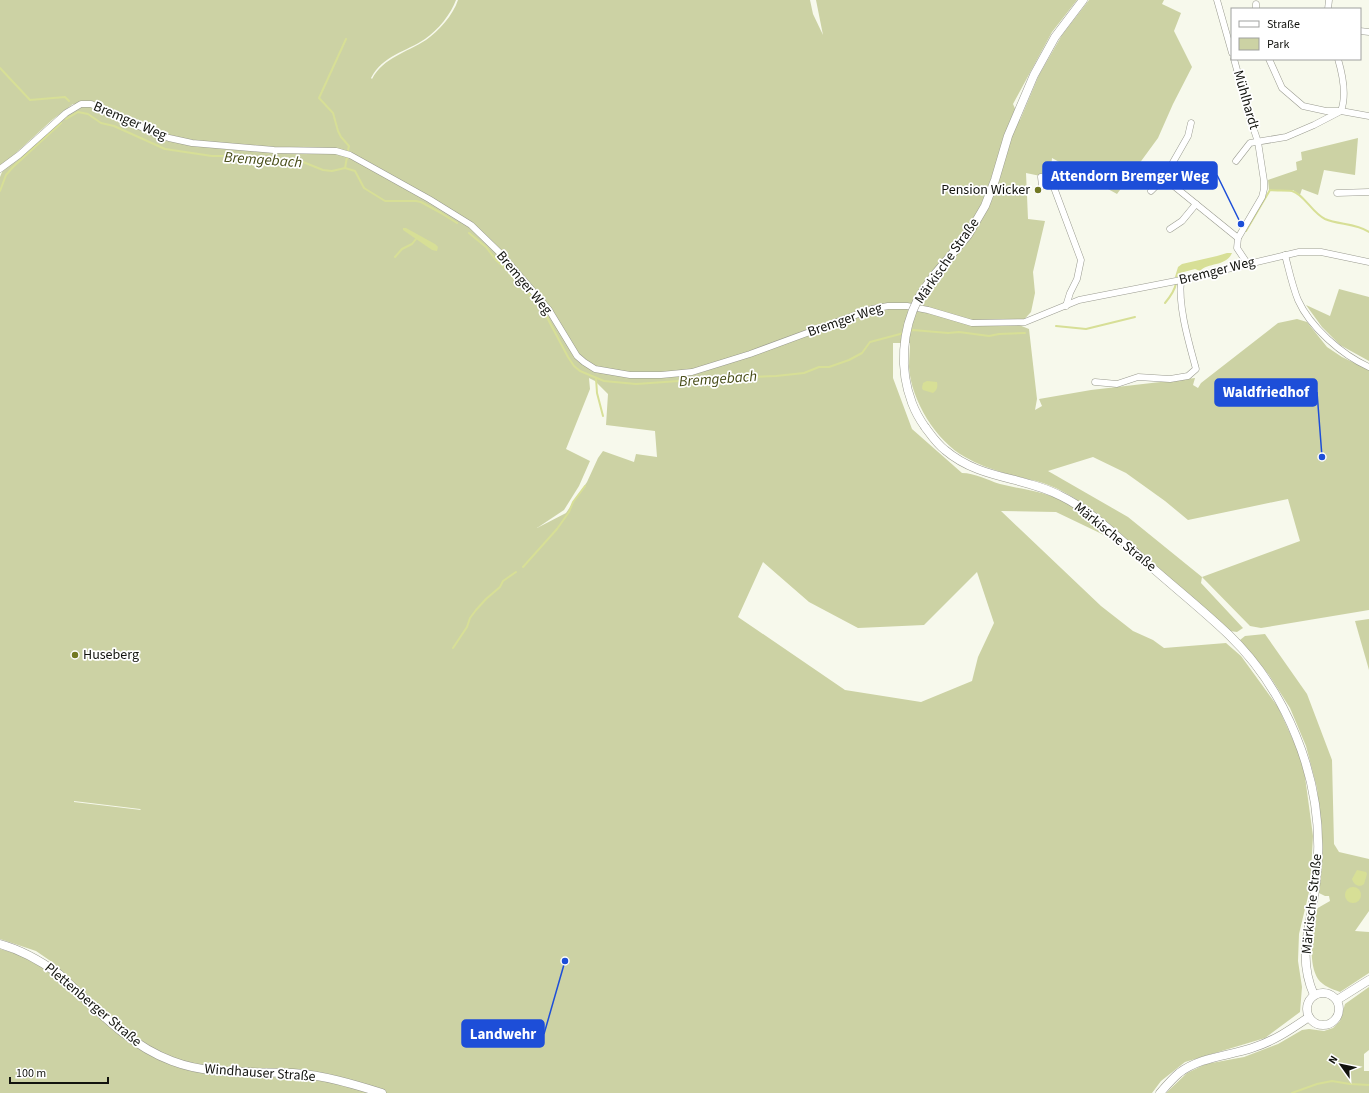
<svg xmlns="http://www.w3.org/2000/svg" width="1369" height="1093" font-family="'Source Sans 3',sans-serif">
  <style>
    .green { fill: #ccd2a4; fill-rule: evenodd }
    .water { fill: #d7df96 }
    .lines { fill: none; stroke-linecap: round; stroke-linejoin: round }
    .stream { stroke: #d7df96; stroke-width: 2 }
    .minor-casing { stroke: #9a9b90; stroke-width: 7 }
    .major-casing { stroke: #9a9b90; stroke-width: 9 }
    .minor { stroke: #fff; stroke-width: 6 }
    .major { stroke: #fff; stroke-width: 8 }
    .major-bridge-casing { stroke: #9a9b90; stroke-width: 9; stroke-linecap: butt }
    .major-bridge { stroke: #fff; stroke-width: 8 }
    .poi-dot { fill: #727923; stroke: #fff; stroke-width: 1.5 }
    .labels { text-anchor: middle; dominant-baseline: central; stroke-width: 3.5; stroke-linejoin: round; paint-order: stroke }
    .street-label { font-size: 14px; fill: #12130e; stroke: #fff }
    .poi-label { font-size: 14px; fill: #12130e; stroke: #fff; text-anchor: end }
    .water-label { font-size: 15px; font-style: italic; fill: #454a14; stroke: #fff }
    .leader { fill: none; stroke: #1d4ed8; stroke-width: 1.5 }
    .callout-dot { fill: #1d4ed8; stroke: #fff; stroke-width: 1.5 }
    .callout { fill: #1d4ed8; stroke: #1d4ed8; stroke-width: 1.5 }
    .callout-label { font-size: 15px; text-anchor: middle; font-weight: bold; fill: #fff }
  </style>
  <rect width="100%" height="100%" fill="#f7f9ec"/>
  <g class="green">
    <path d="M0,0H456C451,14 438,30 425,39C406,52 383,55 371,78L372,79C384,57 406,53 426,40C439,31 453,15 458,0H810L813,14L823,35L816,0H1077L1052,32L1013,104L1020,120L1039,75L1062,35L1089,0H1164L1162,4L1181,13L1174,31L1192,67L1173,104L1158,138L1117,194L1052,158L1050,178L1026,173L1028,219L1045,221L1033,272L1035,293L1031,312L1019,325L1029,329L1037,399L1035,410L1042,406L1039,399L1091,390L1195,378L1193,385L1198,388L1201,383L1278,323L1297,319L1307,322L1327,347L1342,357L1369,370V610L1261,628L1250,626L1202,577L1201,583L1243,628L1237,632L1230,631L1186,592L1090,509C1075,498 1061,489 1043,483C1030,479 1017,477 1004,473C991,469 977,464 965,457C936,441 911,400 909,367C909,359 910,351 910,343H893V378L912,429L962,473C975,473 987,480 1000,484C1023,490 1048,491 1070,505C1082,513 1093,525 1104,535L1056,512L1001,511L1101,606L1133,631L1153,640L1164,648L1226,643L1241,656L1278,707L1303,762L1313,836L1310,888L1299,934L1298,961L1302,987L1300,1012L1265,1038L1185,1062L1161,1081L1152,1093H0V949L14,953L52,968V962L36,951L0,939V177L2,172L67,114L85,105L73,104L52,120L5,163L0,165ZM589,378L595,381L608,394L606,425L655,431L657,457L636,454L634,462L603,451L598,458L587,482L566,513L537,528L564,510L579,486L590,461L566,449L590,389ZM1093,457L1126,473L1165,501L1188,520L1288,499L1300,541L1202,577L1128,517L1048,471ZM763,562L809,602L858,628L924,625L977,572L994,623L978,657L972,681L921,702L845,690L738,617ZM74,801L140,809L141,810L74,802Z"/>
    <polygon points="1358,138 1355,175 1324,170 1318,195 1302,189 1300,195 1293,190 1269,190 1268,180 1297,170 1296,162 1302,160 1301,152"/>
    <polygon points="1339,289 1369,297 1369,361 1340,345 1322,327 1306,305 1330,316"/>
    <polygon points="1369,619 1369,670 1355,621"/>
    <path d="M1265,634L1307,694L1332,760L1334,844L1339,852L1369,859V911L1355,931L1369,932V973L1340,992C1332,989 1323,986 1318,979C1307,962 1313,928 1316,909L1330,901L1329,896H1325L1319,893L1323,848L1317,788L1306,746L1290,708L1269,675L1240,640L1245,636Z"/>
    <polygon points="1369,987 1369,1050 1364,1054 1364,1071 1369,1071 1369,1093 1166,1093 1187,1073 1206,1064 1244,1057 1278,1044 1302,1030 1309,1029 1324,1031 1333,1028 1340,1021 1345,1004"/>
  </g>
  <g class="water">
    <polygon points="403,228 406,228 435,244 438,247 437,251 432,250 403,230"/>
    <path d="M1227,253H1232C1226,267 1208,262 1200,271L1195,269L1180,273L1178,277H1175L1178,267L1182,264L1217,256Z"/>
    <path d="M927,381L937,382C938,387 937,390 933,393L923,390L922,388L923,383Z"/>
    <path d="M1357,870L1366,872L1367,874L1364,884C1359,888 1354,885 1352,879Z"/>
    <circle cx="1353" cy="895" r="8"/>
  </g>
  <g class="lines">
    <g class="stream">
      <polyline points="346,39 319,98 333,113 338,131 341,137 349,146 348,150"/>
      <polyline points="0,68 30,100 65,97 69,101"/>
      <polyline points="66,119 78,112 88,114 101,123 114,126 165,149 212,156 237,156 298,160 323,170 332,171 345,168 355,171 364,188 385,201 416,201 421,202 441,213 457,223"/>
      <polyline points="345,168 347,157"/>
      <polyline points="0,191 6,175 13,167 61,123"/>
      <path d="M1246,231L1270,190C1277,191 1285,190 1292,191C1304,194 1312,213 1325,219C1339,225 1356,223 1369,232"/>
      <polyline points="469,233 486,247 496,260 506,269 516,281 524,288 541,306 568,357 574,366 580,371 604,381 636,384 722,378 776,376 804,373 819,367 829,367 849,360 862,353 870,342 904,333"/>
      <polyline points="395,257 402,249 412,244 416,239"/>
      <path d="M1165,303C1170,297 1175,290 1176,283"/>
      <polyline points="1056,326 1086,329 1135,317"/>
      <polyline points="910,331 913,330 948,333 959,332 989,336 999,334 1025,333"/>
      <polyline points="596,378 597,393 603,416"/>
      <polyline points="523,567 557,529 569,512 573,502 585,486"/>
      <polyline points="453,648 467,627 470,618 476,610 486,599 500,587 503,581 516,572"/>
      <polyline points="1292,1093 1317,1084 1332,1081 1350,1084 1369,1085"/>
    </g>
    <defs>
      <g id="minor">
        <polyline points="1217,0 1232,53"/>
        <polyline points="1256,4 1256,9"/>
        <polyline points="1328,9 1329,0"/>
        <polyline points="1360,31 1369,32"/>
        <polyline points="1234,59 1251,121 1258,142 1264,181 1264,189 1262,197 1238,238 1237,248 1247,263"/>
        <path d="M1269,59L1282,88L1303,106L1326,111H1341C1347,95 1343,76 1338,59"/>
        <polyline points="1191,123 1188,136 1164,178 1238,238"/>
        <polyline points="1236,161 1250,143 1286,137 1314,125 1341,111 1369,116"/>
        <polyline points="0,169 19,155 66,113 81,104 91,104 154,133 169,138 192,143 274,150 336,151 350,155 429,199 471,225 501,254 549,310 577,356 584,362 595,369 630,375 661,375 692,372 750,354 872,309 888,306 907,306 928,310 972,323 1025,322 1079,300 1181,280 1299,252 1321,252 1369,262"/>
        <polyline points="1042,186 1041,177 1048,179 1053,185 1081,260 1077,279 1070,293 1066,306"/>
        <polyline points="1151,191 1164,178"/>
        <polyline points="1337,193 1369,192"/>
        <polyline points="1170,229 1182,221 1196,204"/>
        <path d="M1285,255C1289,270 1292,285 1298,300C1310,327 1342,355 1369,367"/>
        <path d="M1095,382L1117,384L1138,377L1170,379L1188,376L1196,369C1189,343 1178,307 1181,280"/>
      </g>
      <g id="major">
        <polyline points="936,273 968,235 985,206 995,180 1008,136 1034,75 1055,37 1083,0"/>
        <path d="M925,427C931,435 937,444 945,450C980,480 1023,476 1061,496C1092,511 1122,541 1148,564C1175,588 1203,610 1229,635C1258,663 1281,699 1296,736C1315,782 1322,833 1316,882C1312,924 1296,954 1314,995"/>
        <path d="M0,944C22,950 41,961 59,974C93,1006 128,1045 172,1061C211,1076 253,1071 293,1073C323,1075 353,1084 382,1093"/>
        <circle cx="1323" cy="1009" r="16"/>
        <polyline points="1337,1000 1369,980"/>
        <path d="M1160,1093C1166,1086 1172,1079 1179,1073C1200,1057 1228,1056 1252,1048C1274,1041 1290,1030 1309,1017"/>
      </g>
    </defs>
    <use href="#minor" class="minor-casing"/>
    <use href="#major" class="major-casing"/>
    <use href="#minor" class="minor"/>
    <use href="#major" class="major"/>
    <defs>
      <path id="major-bridge" d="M925,427C920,420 915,411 912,403C899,369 902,330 918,299C923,290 930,281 936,273"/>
    </defs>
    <use href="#major-bridge" class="major-bridge-casing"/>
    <use href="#major-bridge" class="major-bridge"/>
  </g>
  <g class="poi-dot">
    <circle cx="1038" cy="190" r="4"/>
    <circle cx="75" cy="655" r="4"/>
  </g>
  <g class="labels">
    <g class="street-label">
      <text transform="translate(1246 100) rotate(74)">Mühlhardt</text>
      <text transform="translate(130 121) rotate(23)">Bremger Weg</text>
      <text transform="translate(947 261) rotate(-55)">Märkische Straße</text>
      <text transform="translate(1217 271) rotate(-14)">Bremger Weg</text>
      <text transform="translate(524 283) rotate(50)">Bremger Weg</text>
      <text transform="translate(845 320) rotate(-19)">Bremger Weg</text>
      <text transform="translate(1115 537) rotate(39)">Märkische Straße</text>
      <text transform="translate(1312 904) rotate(-84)">Märkische Straße</text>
      <text transform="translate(93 1005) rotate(40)">Plettenberger Straße</text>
      <text transform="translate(260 1073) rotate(4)">Windhauser Straße</text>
    </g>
    <g class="poi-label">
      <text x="1030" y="190">Pension Wicker</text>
      <text x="83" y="655" text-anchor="start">Huseberg</text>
    </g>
    <g class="water-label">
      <text transform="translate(263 160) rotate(4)">Bremgebach</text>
      <text transform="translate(718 379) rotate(-4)">Bremgebach</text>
    </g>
  </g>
  <path class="leader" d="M1241 224L1217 175M1322 457L1317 392M565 961L544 1034"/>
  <g class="callout-dot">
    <circle cx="1241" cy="224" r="4"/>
    <circle cx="1322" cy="457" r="4"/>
    <circle cx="565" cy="961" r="4"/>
  </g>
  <g class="callout">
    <rect x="1043" y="162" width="174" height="27" rx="4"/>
    <rect x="1215" y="379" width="102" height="27" rx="4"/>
    <rect x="462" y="1020" width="82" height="27" rx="4"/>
  </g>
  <g class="callout-label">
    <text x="1130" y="181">Attendorn Bremger Weg</text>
    <text x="1266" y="397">Waldfriedhof</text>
    <text x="503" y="1039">Landwehr</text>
  </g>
  <rect x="1231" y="8" width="130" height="52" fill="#ffffff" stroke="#a0a19f"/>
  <rect x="1239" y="21" width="20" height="6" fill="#ffffff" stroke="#a0a19f"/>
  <text x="1267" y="28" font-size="12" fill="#12130e">Straße</text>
  <rect x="1239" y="38" width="20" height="12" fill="#ccd2a4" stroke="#a0a19f"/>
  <text x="1267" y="48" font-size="12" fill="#12130e">Park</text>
  <g transform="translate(1341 1065) rotate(303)" stroke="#ffffff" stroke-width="3" paint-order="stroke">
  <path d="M0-3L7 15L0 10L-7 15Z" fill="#12130e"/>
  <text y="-6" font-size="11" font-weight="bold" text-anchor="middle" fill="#12130e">N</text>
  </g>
  <path d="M10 1077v6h98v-6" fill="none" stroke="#12130e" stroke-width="2"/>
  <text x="16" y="1077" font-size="12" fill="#12130e" stroke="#ffffff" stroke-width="3" paint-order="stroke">100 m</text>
</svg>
